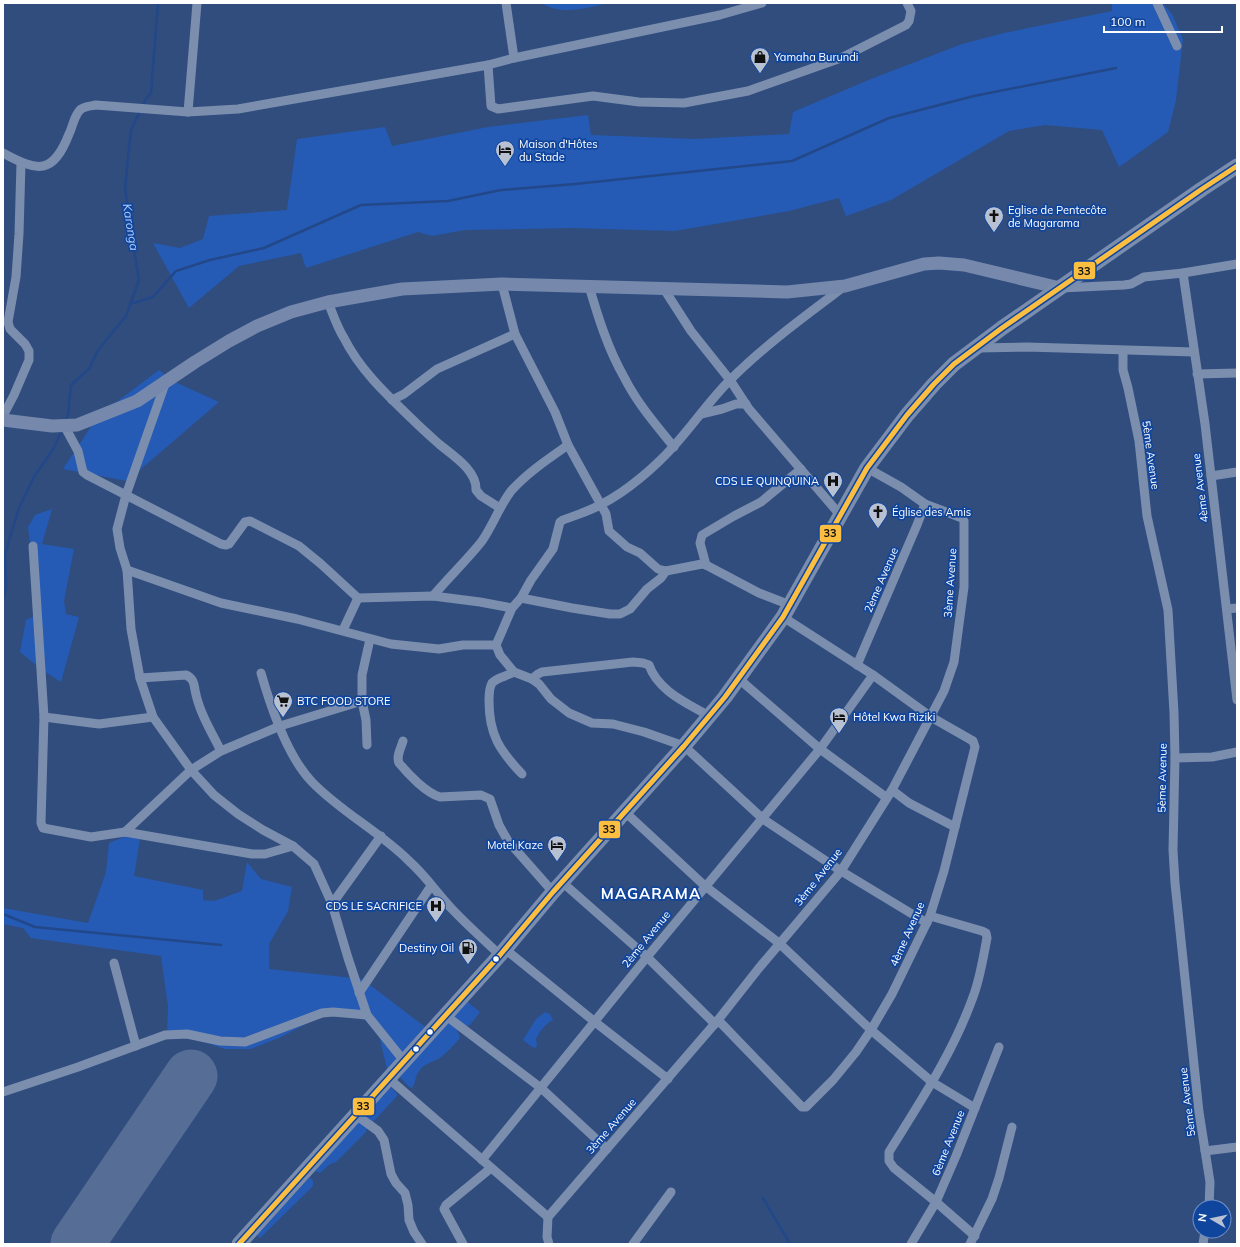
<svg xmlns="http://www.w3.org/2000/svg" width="1240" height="1247" font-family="Mulish,sans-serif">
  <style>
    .green { fill: #255bb4 }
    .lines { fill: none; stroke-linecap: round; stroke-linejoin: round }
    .stream { stroke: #22488a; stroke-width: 2.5 }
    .runway { stroke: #566e96; stroke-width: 53 }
    .street { stroke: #7b8eae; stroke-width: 9 }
    .secondary { stroke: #7689ac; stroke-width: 13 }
    .primary { stroke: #7a8dad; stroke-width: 15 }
    .bus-1-casing { stroke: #10459e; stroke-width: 8 }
    .bus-1 { stroke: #fbbe40; stroke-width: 5 }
    .bus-dot { fill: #fff; stroke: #10459e; stroke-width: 1.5 }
    .labels { text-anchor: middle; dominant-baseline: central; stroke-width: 3.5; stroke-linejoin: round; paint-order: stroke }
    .poi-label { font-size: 11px; fill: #fff; stroke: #10459e; text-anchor: start }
    .street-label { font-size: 11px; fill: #fff; stroke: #10459e }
    .water-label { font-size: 12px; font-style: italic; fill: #b2cffb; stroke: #10459e }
    .district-label { font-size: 15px; font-weight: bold; letter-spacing: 1px; fill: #fff; stroke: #10459e }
    .line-badge { stroke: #10459e; stroke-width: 1.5 }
    .pale-badge-label { font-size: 11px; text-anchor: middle; font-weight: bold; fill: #111 }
  </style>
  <rect width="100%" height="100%" fill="#304d7e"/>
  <g class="green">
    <path d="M541,3H609C586,8 563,16 541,3Z"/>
    <polygon points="1112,3 1162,3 1172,14 1183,39 1176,100 1168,132 1119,167 1102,130 1045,125 1009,131 891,200 846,216 839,198 789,211 675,231 572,228 465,230 432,236 418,232 306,268 301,253 239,266 189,308 153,243 180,248 203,239 209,216 287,210 297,139 385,127 392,146 488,127 588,115 591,135 695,139 789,134 793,112 871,79 962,44 1004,33 1112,11"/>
    <polygon points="159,370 175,382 219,402 127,481 63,469 98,416"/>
    <polygon points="52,509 42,544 74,549 64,601 66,614 79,617 61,682 42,670 20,652 26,620 39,614 28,527 35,515"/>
    <polygon points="126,836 140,839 134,876 203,890 203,900 214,901 242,891 247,862 261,879 292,887 288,911 269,944 269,969 362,979 428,1029 388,1073 377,1027 371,1022 345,1014 323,1015 279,1038 251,1049 225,1049 195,1039 167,1031 168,1007 161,956 31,938 23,928 3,924 3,908 88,923 106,872 109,843"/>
    <polygon points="465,1000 480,1012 470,1025 466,1026 456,1019 454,1016"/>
    <path d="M545,1012L550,1014L553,1020C545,1024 540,1031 536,1039L537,1044L536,1048L532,1047L523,1040L536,1019Z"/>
    <path d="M447,1020L457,1030L460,1038C456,1043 445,1054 440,1058C432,1062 424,1064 419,1071C415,1076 416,1083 412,1088L409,1087L399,1076Z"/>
    <polygon points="390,1086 398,1095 372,1123 364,1116"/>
    <polygon points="359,1121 367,1128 366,1132 336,1162 330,1164 320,1173 315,1171"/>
    <polygon points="310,1177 313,1181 313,1186 260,1238 257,1235"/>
  </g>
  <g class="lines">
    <g class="stream">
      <polyline points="130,304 153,297 176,271 210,260 264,248 361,205 448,201 501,190 575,184 792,161 889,118 974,96 1116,68"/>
      <polyline points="65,422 68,415 71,385 89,369 98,350 126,316 139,280 132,238 125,188 131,130 146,99 151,93 158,3"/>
      <polyline points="3,600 6,587 5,554 19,508 34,477 54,448 62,430"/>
      <polyline points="3,914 35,927 221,945"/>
      <polyline points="763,1198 790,1244"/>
    </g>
    <polyline class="runway" points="77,1244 191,1076"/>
    <g class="street">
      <polyline points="506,3 514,58"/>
      <polyline points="1157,3 1177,46"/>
      <polyline points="488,65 491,106 498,109 593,96 639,102 684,103 748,91 841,58 906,25 909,21 911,11 907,3"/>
      <polyline points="188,112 197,3"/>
      <path d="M3,153C38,172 53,175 69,134C73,126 74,115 81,109C86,106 91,106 96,105L188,112L238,109L488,65L514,58L720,15L762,3"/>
      <polyline points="1183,273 1205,424 1237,700"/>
      <polyline points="502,284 515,334 555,412 568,445 606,514 609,531 627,547 640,553 658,569 666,571 661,578 647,589 630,609 620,614 610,614 572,608 521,598"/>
      <path d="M589,286C598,317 608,349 624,377C637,403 656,425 674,447"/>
      <polyline points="1061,288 1124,285 1131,284 1144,277 1183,273 1237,264"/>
      <polyline points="664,289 691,331 730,380 749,409 841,516"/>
      <path d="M328,302C333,314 337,327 344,338C360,370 387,395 412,419C421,428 430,436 439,444C452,455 477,470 476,490L481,496L500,508"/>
      <polyline points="978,348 1027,347 1194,352"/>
      <polyline points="1123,351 1123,370 1128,388 1139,441 1147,516 1168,610 1174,713 1175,758 1173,850 1175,883 1199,1112 1210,1182 1209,1207"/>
      <polyline points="1197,374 1237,373"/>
      <polyline points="166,381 126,495 117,529 120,548 127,570 131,629 140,678 153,717 191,770 214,795 238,814 263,830 293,846 314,864 332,904 348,958 367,1015"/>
      <polyline points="392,400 404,394 437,369 515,334"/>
      <polyline points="701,414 722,409 736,404 746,404"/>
      <polyline points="3,416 14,395 29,360 29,351 25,344 10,329 8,322 16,277 19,234 21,163"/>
      <polyline points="65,427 78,451 83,472 87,475 221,544 226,545 229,544 245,522 250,521 299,546 321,564 358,598 433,596 480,602 512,608"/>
      <polyline points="1211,476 1237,472"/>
      <polyline points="33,546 44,717 41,823 43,828 91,837 125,832 252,854 265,854 293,846"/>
      <polyline points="706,565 700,543 702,535 734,516 761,502 801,469"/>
      <path d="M127,570L221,603L297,619L391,644L439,649L463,645H496L512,608L521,598L531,580L553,549L560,522L563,520C576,515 590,511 602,504C627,491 654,468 673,447C693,425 709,401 730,380C765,345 805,316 845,286"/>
      <polyline points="666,571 702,564 706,565 759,593 790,605"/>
      <path d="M433,596C449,577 467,560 482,541C493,525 499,507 511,491C527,473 548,459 568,445"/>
      <polyline points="1227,609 1237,608"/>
      <polyline points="343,630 358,598"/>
      <path d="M496,645L500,655L514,672L532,679L538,674L542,672L633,662L643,663L649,665C658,691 687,703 709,716"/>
      <polyline points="857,665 917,525 925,504"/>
      <path d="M514,672C508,676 497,677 492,683C489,688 489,696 489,701C489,735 500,751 522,774"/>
      <path d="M261,673C271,708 287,756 312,782C341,812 380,832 409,861C425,875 437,893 452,909C467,925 484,940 500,955"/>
      <path d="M140,678L186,675C193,678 194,683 195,690C199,712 211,731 221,751"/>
      <polyline points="532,679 539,684 551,699 569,713 592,723 613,724 644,732 684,746 763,819 841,871 927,923"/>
      <polyline points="739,679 820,749 887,798"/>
      <polyline points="44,717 99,724 153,717"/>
      <path d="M403,741C401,748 396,756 399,763C408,774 426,793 440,797L481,795L490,799L499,825L508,841L553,892"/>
      <polyline points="367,745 366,720 362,701 362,675 370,639"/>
      <polyline points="1175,758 1212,757 1237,752"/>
      <polyline points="892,790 909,803 955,827"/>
      <polyline points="625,812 705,886 779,943 871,1030 932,1082 975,1108"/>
      <polyline points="125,832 191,770 221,751 280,726 362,701"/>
      <polyline points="562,882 647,957 715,1024"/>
      <polyline points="332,904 381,836"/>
      <path d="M930,916L982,931L986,933L987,938C983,958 980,979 973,997C953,1053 920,1102 889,1152V1161L894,1168L936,1202L975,1236"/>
      <polyline points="505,949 595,1022 668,1079"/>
      <polyline points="114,963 136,1046"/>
      <polyline points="359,993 431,886"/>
      <polyline points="445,1015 541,1088 607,1149"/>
      <polyline points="718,1020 802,1107 806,1107 833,1080 856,1052 871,1030 892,994 930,916 944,871 975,747 973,741 931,717 873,675 783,617"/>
      <polyline points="388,1078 548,1217"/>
      <polyline points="3,1092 78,1067 165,1035 187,1034 220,1041 245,1042 322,1013 333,1012 367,1015 404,1061"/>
      <polyline points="356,1115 378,1131 384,1140 391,1174 396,1183 405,1193 408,1205 409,1220 414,1232 422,1244"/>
      <polyline points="1205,1151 1237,1147"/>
      <polyline points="482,1160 647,957 820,749 873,675"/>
      <polyline points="463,1244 444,1209 446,1205 491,1168"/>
      <polyline points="549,1244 547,1237 548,1217 718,1020 759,968 841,871 892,790 944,691 954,662 964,587 964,521 962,518 925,504 901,487 867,468"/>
      <polyline points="633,1244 671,1192"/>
      <polyline points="911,1244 936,1202 956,1156 999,1047"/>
      <polyline points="970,1244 992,1199 999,1178 1012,1127"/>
      <polyline points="1203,1244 1205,1231"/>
    </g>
    <polyline class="secondary" points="3,420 52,426 77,425 137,401 195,362 229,341 257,326 291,312 328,302 402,289 502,284 787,292 845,286 924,264 939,263 964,265 1060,288"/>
    <polyline class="primary" points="239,1244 500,955 553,892 684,746 725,697 783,617 867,468 907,415 934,384 954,364 1002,328 1202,189 1237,166"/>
    <defs>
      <polyline id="bus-1" points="239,1244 500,955 553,892 684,746 725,697 783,617 867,468 907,415 934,384 954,364 1002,328 1202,189 1237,166"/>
    </defs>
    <use href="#bus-1" class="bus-1-casing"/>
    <use href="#bus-1" class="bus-1"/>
  </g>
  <defs>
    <symbol id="shop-pin" viewBox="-11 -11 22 30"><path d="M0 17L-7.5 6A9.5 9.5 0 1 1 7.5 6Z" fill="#b7c1d2" stroke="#10459e"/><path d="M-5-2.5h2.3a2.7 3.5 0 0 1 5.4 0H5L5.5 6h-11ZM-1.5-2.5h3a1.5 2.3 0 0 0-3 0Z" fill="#111"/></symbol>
    <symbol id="hotel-pin" viewBox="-11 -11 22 30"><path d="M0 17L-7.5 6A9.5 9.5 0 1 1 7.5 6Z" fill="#b7c1d2" stroke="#10459e"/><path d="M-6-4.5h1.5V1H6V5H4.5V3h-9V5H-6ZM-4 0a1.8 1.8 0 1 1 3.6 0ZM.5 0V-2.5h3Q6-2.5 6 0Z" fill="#111"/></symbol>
    <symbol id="church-pin" viewBox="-11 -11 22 30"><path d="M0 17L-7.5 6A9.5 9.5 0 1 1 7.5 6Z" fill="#b7c1d2" stroke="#10459e"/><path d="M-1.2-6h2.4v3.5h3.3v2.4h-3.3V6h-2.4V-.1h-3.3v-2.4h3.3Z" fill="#111"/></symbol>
    <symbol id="hospital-pin" viewBox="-11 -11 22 30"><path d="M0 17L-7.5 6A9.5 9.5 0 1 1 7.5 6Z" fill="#b7c1d2" stroke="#10459e"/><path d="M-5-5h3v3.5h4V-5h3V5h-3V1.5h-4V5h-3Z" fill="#111"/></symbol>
    <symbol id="supermarket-pin" viewBox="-11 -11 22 30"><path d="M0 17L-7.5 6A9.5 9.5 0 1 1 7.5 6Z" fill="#b7c1d2" stroke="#10459e"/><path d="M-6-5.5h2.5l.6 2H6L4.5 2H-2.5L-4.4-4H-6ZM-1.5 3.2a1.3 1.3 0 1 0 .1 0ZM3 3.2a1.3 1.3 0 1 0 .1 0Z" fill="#111"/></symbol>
    <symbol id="fuel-pin" viewBox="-11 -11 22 30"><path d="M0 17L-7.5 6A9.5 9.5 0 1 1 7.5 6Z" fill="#b7c1d2" stroke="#10459e"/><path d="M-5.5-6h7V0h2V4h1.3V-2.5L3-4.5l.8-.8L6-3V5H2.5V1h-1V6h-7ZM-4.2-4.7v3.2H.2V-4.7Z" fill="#111"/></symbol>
  </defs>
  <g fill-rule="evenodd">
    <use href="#shop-pin" x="749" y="46" width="22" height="30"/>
    <use href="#hotel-pin" x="494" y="139" width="22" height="30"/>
    <use href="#church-pin" x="983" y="205" width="22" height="30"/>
    <use href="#hospital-pin" x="822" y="470" width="22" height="30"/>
    <use href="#church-pin" x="867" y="501" width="22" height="30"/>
    <use href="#supermarket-pin" x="272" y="690" width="22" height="30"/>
    <use href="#hotel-pin" x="828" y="706" width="22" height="30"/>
    <use href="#hotel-pin" x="546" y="834" width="22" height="30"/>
    <use href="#hospital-pin" x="425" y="895" width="22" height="30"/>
    <use href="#fuel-pin" x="457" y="937" width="22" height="30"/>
  </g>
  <g class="bus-dot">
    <circle cx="496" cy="959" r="3.5"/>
    <circle cx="430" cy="1032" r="3.5"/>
    <circle cx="416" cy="1049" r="3.5"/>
  </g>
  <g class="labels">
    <g class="poi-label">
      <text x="774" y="57">Yamaha Burundi</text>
      <text x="519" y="144">Maison d'Hôtes<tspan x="519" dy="13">du Stade</tspan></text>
      <text x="1008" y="210">Eglise de Pentecôte<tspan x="1008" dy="13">de Magarama</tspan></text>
      <text x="819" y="481" text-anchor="end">CDS LE QUINQUINA</text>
      <text x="892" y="512">Église des Amis</text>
      <text x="297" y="701">BTC FOOD STORE</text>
      <text x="853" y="717">Hôtel Kwa Riziki</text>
      <text x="543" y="845" text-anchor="end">Motel Kaze</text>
      <text x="422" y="906" text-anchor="end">CDS LE SACRIFICE</text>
      <text x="454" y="948" text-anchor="end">Destiny Oil</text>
    </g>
    <g class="street-label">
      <text transform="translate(1151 455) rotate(82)">5ème Avenue</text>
      <text transform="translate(1200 488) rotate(-97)">4ème Avenue</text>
      <text transform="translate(881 580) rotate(-67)">2ème Avenue</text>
      <text transform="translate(950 583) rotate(-86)">3ème Avenue</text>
      <text transform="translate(1162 778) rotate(-89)">5ème Avenue</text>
      <text transform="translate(818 877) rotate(-52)">3ème Avenue</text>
      <text transform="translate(907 934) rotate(-66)">4ème Avenue</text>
      <text transform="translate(646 939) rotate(-51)">2ème Avenue</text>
      <text transform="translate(1187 1102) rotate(-97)">5ème Avenue</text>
      <text transform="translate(611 1126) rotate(-49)">3ème Avenue</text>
      <text transform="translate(948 1143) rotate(-68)">6ème Avenue</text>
    </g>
    <g class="water-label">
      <text transform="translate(131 227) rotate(81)">Karonga</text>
    </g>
    <g class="district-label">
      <text x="651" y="893">MAGARAMA</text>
    </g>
  </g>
  <g class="line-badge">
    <rect x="1073" y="261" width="23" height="19" rx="4" fill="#fbbe40"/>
    <rect x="819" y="524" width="23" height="19" rx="4" fill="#fbbe40"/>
    <rect x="598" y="820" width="23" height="19" rx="4" fill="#fbbe40"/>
    <rect x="352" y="1097" width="23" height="19" rx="4" fill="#fbbe40"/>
  </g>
  <g class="pale-badge-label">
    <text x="1084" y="275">33</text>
    <text x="830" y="537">33</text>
    <text x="609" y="833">33</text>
    <text x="363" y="1110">33</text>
  </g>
  <rect width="1240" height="1247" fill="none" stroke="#ffffff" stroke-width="8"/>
  <g transform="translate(1212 1219) rotate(279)"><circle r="19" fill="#10459e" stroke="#708fc5"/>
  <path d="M0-3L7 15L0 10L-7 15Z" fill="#b7c1d2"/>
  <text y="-6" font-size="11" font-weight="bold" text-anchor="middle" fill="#ffffff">N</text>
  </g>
  <path d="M1104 26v6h118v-6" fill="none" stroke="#ffffff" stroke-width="2"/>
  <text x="1110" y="26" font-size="12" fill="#ffffff" stroke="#10459e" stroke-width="3" paint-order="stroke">100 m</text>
</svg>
